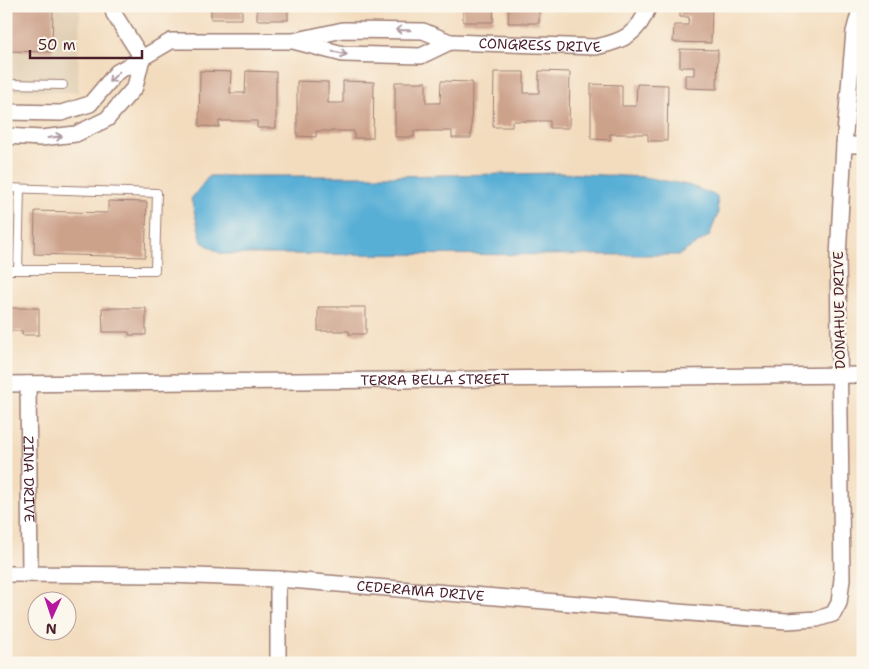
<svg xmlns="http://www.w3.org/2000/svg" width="869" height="669" font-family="'Shantell Sans',sans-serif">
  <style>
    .built { fill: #e0cdb1 }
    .water { fill: #59afd6; stroke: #526780 }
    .building { fill: #cda28b }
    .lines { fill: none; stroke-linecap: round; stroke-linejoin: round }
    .service-casing { stroke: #9e7e74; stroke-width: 10 }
    .minor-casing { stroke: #9e7e74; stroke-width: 18 }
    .service { stroke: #fff; stroke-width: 8 }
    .minor { stroke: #fff; stroke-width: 15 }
    .oneway { stroke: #ae9aa0 }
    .labels { text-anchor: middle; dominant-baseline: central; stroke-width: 5; stroke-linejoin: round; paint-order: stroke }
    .street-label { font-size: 14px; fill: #4a1f2b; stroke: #fbf7ec }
  </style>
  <rect width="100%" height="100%" fill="#fbf7ec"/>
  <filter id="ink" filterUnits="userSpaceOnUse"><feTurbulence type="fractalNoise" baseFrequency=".02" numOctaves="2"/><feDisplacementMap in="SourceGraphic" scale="10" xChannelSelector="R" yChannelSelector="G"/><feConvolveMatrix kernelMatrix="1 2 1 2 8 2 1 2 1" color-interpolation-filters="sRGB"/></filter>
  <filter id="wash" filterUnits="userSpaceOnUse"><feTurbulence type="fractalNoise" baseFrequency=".0096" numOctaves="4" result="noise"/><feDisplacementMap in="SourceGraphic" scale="20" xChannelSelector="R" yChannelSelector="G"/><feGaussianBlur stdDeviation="1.12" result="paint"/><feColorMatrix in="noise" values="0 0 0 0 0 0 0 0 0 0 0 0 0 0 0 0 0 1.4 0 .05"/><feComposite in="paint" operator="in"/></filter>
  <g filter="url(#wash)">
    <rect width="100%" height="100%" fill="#f3dcbe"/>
    <polygon class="built" points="6,6 80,6 78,92 6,91"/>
    <polygon class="water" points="560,173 644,177 688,185 717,196 718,214 709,236 679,255 221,254 202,242 191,199 209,176 393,176"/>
    <g id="blocks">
      <g class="building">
        <polygon points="6,6 53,6 52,52 6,51"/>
        <rect x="211" y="6" width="31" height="13"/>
        <rect x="257" y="6" width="31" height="14"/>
        <polygon points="463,6 494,6 493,22 463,22"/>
        <polygon points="509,6 539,6 539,23 508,23"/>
        <polygon points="680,6 712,6 711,43 673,42 674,25 688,25 689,17 680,17"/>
        <polygon points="680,49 718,50 717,89 685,88 685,75 694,75 694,67 680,67"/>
        <polygon points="200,71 231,72 230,93 245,93 246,71 276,72 276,128 257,128 257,121 219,121 219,127 199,126"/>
        <polygon points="539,71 570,72 569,128 550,128 550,121 512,121 512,127 493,127 494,72 524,72 524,93 539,93"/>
        <polygon points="297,81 328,82 328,103 343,103 343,81 374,82 373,138 354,138 354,131 316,131 316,137 297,136"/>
        <polygon points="441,81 472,82 471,138 452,138 452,131 414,131 414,137 395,137 395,82 426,82 426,103 440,103"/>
        <polygon points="591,84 622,85 622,106 636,106 637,84 668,85 667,141 648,141 648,134 610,134 610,140 591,139"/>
        <polygon points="108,201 147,202 145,257 34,254 35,211 108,213"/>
        <polygon points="318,307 366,307 366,334 349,334 349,331 318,331"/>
        <polygon points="6,308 39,308 39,335 22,335 22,331 6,331"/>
        <polygon points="102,308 146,308 146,335 129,335 129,332 103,332"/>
      </g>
    </g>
  </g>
  <g filter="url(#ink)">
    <use href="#blocks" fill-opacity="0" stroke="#9e7e74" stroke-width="1"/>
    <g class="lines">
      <defs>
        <g id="service">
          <polyline points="6,84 63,85"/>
          <polyline points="6,188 157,193 155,270 6,270"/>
          <polyline points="18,270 20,189"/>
        </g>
        <g id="minor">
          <polyline points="112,6 114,14 142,58 171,41 293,41 343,30 423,31 450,42 421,56 343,54 293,41"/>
          <path id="s1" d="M450,42L596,47C624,41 638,34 649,6"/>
          <polyline points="6,112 61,113 90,104 117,72 142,58 135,87 107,119 76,134 41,138 6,136"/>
          <polyline points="844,145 863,145"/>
          <path id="s2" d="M6,384L863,375"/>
          <path id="s3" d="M28,384L30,573"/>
          <path id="s4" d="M6,574L169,575L278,579L787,621L817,619L833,614L839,603L842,579L838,257L844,145L854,32L861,6"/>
          <polyline points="278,663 278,579"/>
        </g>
      </defs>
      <use href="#service" class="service-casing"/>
      <use href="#minor" class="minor-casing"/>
      <use href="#service" class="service"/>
      <use href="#minor" class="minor"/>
    </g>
    <defs><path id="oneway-shaft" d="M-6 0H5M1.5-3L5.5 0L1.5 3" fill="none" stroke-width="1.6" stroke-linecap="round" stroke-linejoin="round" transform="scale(1.25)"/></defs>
    <g class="oneway">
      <use href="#oneway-shaft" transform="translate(403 30) rotate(-179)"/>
      <use href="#oneway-shaft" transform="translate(340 53) rotate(11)"/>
      <use href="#oneway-shaft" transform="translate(114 77) rotate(135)"/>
      <use href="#oneway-shaft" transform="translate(55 137) rotate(-7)"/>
    </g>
  </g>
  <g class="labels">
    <g class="street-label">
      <text stroke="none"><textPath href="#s1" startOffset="90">CONGRESS DRIVE</textPath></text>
      <text transform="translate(839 310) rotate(-91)">DONAHUE DRIVE</text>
      <text stroke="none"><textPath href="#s2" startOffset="429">TERRA BELLA STREET</textPath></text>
      <text stroke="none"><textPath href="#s3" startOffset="95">ZINA DRIVE</textPath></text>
      <text stroke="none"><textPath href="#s4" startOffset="415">CEDERAMA DRIVE</textPath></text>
    </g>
  </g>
  <rect width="869" height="669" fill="none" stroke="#fbf7ec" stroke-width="25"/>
  <g transform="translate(52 616) rotate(183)"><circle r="24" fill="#fbf7ec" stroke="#b4a19f"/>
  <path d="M0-4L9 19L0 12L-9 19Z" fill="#b5179e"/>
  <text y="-8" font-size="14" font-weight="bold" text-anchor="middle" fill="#4a1f2b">N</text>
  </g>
  <path d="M30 50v8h112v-8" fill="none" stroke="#4a1f2b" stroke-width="2.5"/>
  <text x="38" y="50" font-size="15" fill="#4a1f2b" stroke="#fbf7ec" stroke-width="4" paint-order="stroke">50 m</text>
</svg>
